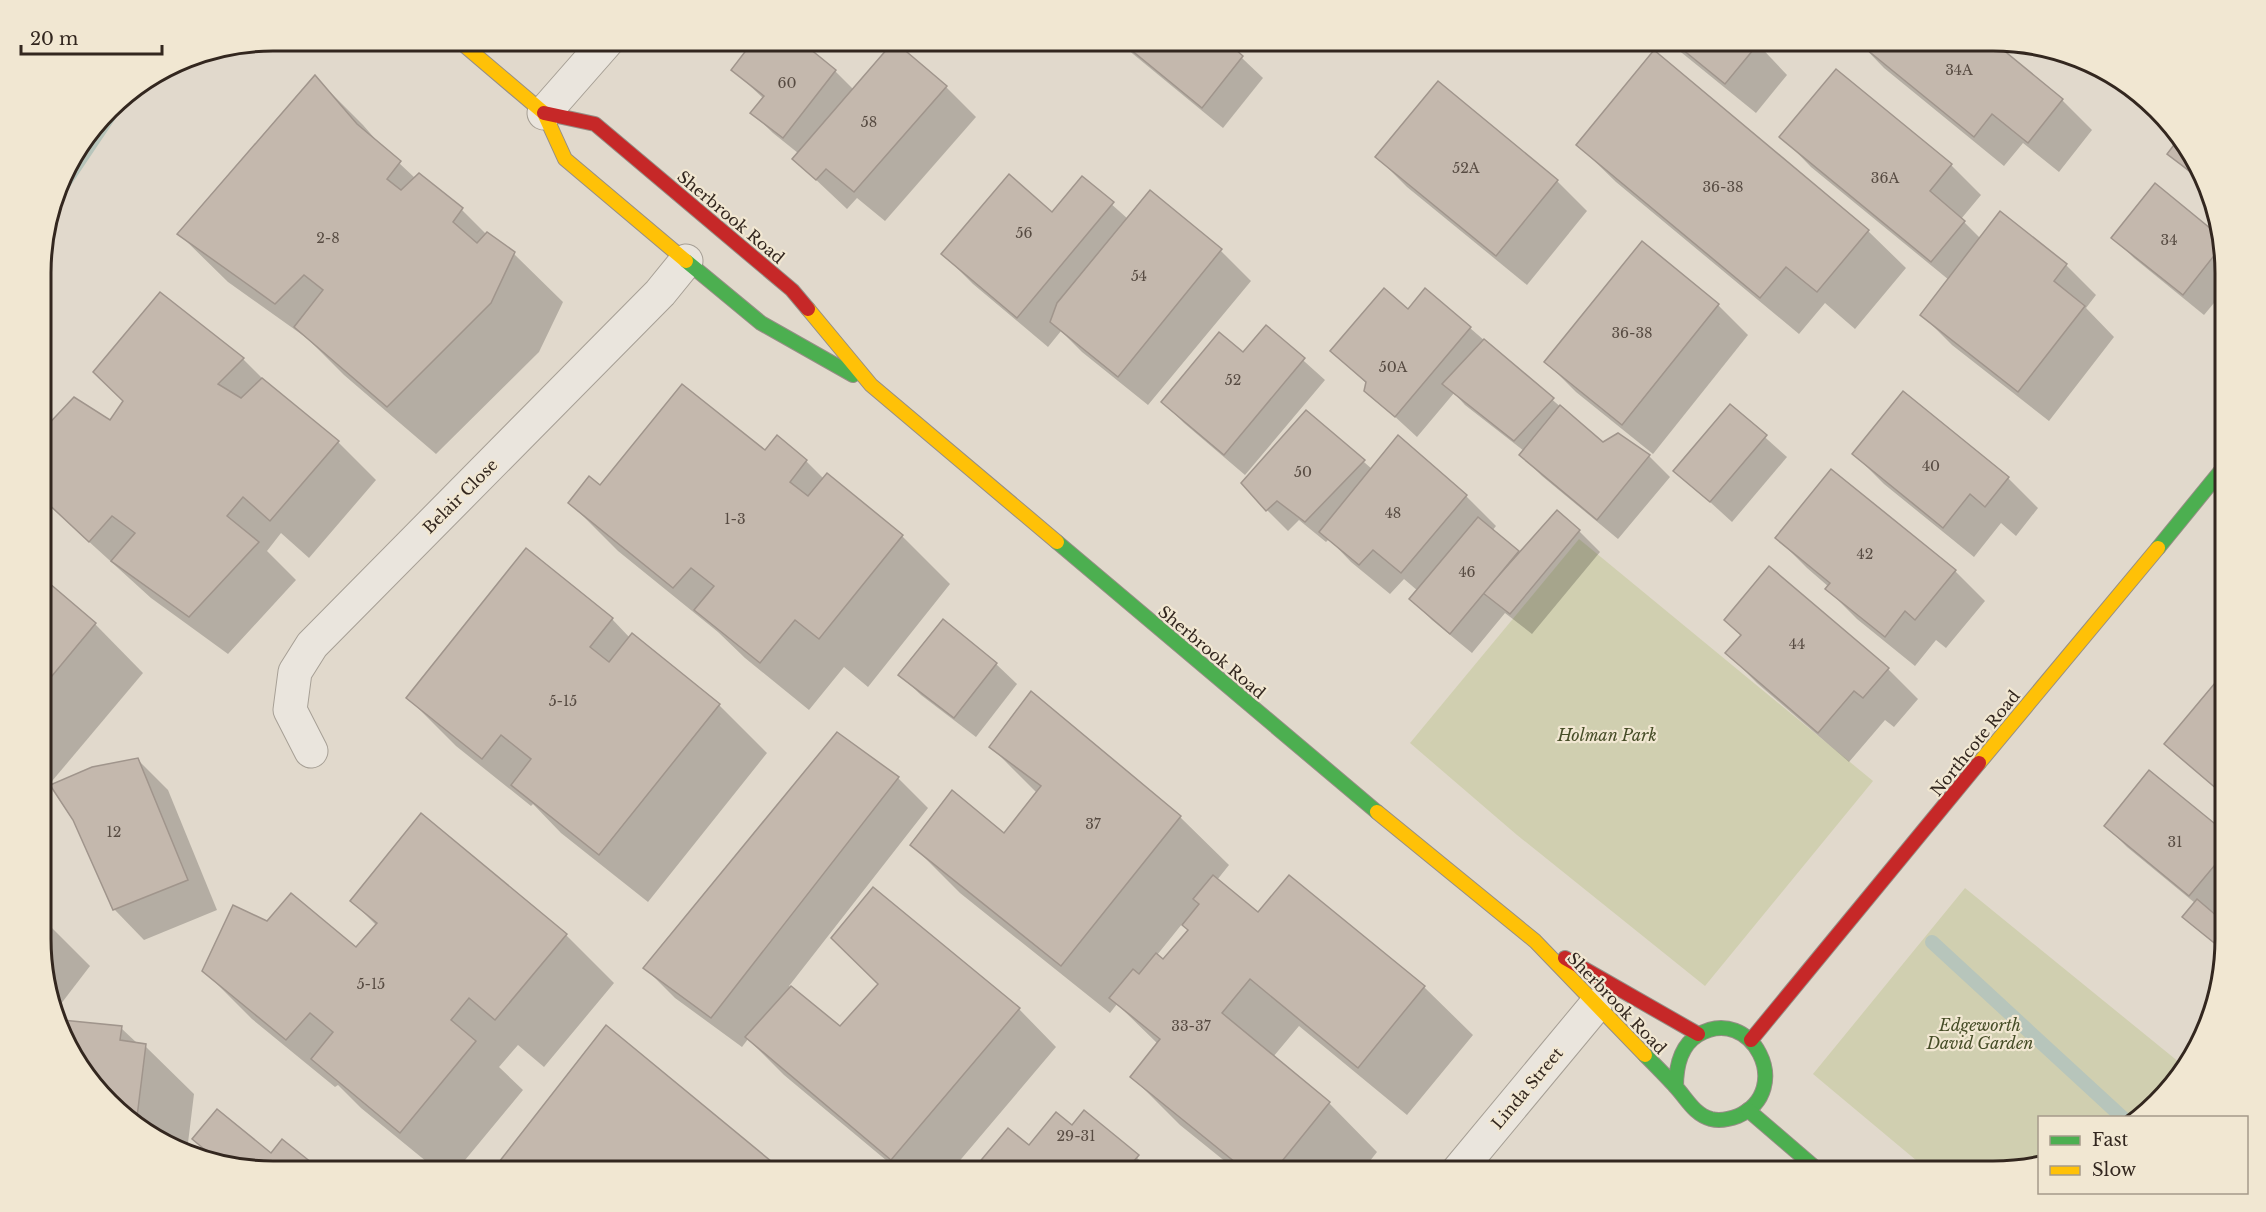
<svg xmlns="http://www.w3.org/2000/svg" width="2266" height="1212" font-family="'Libre Baskerville',serif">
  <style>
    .green { fill: #d0cfb0 }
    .shadow { fill: #0003; fill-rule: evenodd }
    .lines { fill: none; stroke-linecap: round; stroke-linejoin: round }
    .stream { stroke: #b7c5bb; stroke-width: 14 }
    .building { fill: #c4b8ad; stroke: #a0958c; stroke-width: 1.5 }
    .street-casing { stroke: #a69f95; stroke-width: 35 }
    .fast-casing { stroke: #958e85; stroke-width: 16 }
    .slow-casing { stroke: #958e85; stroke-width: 16 }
    .jam-casing { stroke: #958e85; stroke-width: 16 }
    .street { stroke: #eae5dd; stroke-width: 33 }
    .fast { stroke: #4caf50; stroke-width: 14 }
    .slow { stroke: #ffc107; stroke-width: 14 }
    .jam { stroke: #c62828; stroke-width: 14 }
    .labels { text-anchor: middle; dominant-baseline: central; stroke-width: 4.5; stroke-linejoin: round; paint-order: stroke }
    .number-label { font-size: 14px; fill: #574b42 }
    .street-label { font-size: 16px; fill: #33271f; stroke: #f1e7d2 }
    .park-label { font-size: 16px; font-style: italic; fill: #464d27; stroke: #f1e7d2 }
    .rim { fill: none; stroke: #33271f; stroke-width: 3 }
  </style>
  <rect width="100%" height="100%" fill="#e1d9cc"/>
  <g class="green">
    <polygon points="1579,539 1873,781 1705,986 1517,835 1410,743"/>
    <polygon points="1965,888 2185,1067 2168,1093 2139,1117 2040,1118 2039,1165 2008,1171 1929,1171 1813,1074"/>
  </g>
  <g class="shadow">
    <polygon points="796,40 835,71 854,90 894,43 946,87 976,117 885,221 857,198 847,209 794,159 798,153 773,133 752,113 763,98 733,70"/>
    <polygon points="1116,40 1223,40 1263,78 1223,128"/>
    <polygon points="1666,40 1754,40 1787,75 1756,113"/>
    <polygon points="1857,40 1989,40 2062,100 2092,130 2059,172 2023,143 2004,166 1884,68"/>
    <polygon points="315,77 363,125 383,148 415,178 462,210 487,235 514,254 563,302 539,352 436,454 344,375 308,339 228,282 179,234"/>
    <polygon points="1782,137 1951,165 1981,195 1961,219 1981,239 2001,214 2066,265 2096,295 2086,308 2114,337 2049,421 1952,345 1922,315 1949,280 1811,167"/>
    <polygon points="2181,138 2186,144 2201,183 2169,154"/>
    <polygon points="1578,145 1868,231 1906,268 1855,329 1825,303 1799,334 1616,182"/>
    <polygon points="1377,157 1557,181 1587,211 1527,285 1407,187"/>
    <polygon points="1082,178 1128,219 1150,193 1221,251 1251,281 1148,405 1082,352 1061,331 1048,347 973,284 943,254 1053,214"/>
    <polygon points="2113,237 2224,243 2224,291 2204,315 2134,258"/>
    <polygon points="1642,243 1718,305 1748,335 1653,454 1576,392 1546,362"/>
    <polygon points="1408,311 1470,328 1603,444 1617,435 1649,456 1670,477 1618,539 1542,476 1521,455 1524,451 1465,405 1454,393 1417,437 1366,390 1367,384 1332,351"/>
    <polygon points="1266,327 1325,380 1245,475 1184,423 1163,402 1244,354"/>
    <polygon points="243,359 274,390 338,442 376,480 309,558 281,533 267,551 296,580 228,654 151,598 42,499 41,434 110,422"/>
    <polygon points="1903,393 2008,478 2038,508 2016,536 2001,523 1974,557 1884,484 1854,454"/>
    <polygon points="1730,406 1787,457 1732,522 1675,470"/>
    <polygon points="1306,412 1372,469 1398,437 1466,496 1496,526 1492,531 1520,554 1579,531 1600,552 1532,634 1505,613 1472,653 1432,620 1411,599 1418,591 1404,579 1390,594 1351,562 1329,539 1326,542 1299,520 1288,531 1267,510"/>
    <polygon points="777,438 806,461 824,479 902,536 950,584 868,687 844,667 809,710 745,658 718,632 618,551 570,503 601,487 765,452"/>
    <polygon points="1777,538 1955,571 1985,601 1946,648 1936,640 1915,666 1857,619 1827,589 1829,587 1807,568"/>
    <polygon points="42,579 95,624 143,673 42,793"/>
    <polygon points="612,619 630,638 719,705 767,753 648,902 561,833 533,804 531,806 456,746 408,698"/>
    <polygon points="1726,620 1888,669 1918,699 1894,727 1885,720 1849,762 1757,683 1727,653 1741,636"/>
    <polygon points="996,664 1017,684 976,737 921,695 900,675"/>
    <path d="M1032,693L1180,817L1229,865L1217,880L1259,914L1289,877L1424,987L1473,1035L1407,1115L1299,1026L1273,1057L1329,1103L1377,1152L1362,1171H1237L1180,1125L1132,1077L1158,1044L1117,1004L1110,1013L960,893L912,845L1004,835L1037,793L991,747ZM1182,924L1189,930L1164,961L1157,955Z"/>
    <polygon points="2225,693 2225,797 2166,744"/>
    <polygon points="837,734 898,778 928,808 789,986 841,1029 1019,1009 1056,1047 951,1171 899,1171 784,1075 748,1039 742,1047 675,998 645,968"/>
    <polygon points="138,760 168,790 217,910 144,940 114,909"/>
    <polygon points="2149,772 2225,834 2225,898 2212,914 2225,925 2223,951 2184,917 2195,903 2127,847 2106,826"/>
    <polygon points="352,901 566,935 614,983 544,1067 518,1045 499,1067 523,1090 456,1171 438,1171 361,1108 338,1085 335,1087 252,1019 204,971 268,923 357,949 377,926"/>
    <polygon points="42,918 90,966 57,1009 43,970"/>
    <polygon points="62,1022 121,1028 138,1044 145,1046 194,1094 187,1151 170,1147 120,1114 80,1068"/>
    <polygon points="607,1027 780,1171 494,1171"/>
    <polygon points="1084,1112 1152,1171 974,1171 1008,1130 1029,1147 1072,1127"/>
  </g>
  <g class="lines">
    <g class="stream">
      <polyline points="60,189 121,98"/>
      <polyline points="1932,942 2123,1118"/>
    </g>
  </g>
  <g class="building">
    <polygon points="754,40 799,40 836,70 783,138 750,113 764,96 731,70"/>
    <polygon points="1119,40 1225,40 1243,56 1202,108"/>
    <polygon points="1671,40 1753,40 1758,44 1725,84"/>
    <polygon points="1855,40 1991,40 2063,99 2028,143 1992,114 1974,137"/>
    <polygon points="894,41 947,86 854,192 826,169 816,180 792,159"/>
    <polygon points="1654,50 1869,230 1817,292 1786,267 1760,298 1576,145"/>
    <polygon points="1836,69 1952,164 1930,191 1965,221 1931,262 1779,137"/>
    <polygon points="315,75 357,124 401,161 387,179 401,190 419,173 463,208 453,222 477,243 487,232 515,252 491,303 387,407 294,327 323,290 304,275 275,304 177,234"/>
    <polygon points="1438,81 1558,180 1496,256 1375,157"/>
    <polygon points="2180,137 2186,144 2200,179 2167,154"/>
    <polygon points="1009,174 1052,212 1082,176 1114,202 1017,318 941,254"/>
    <polygon points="2155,183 2222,238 2224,243 2183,295 2111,238"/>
    <polygon points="1150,190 1222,249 1118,377 1050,322 1057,303"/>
    <polygon points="2000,211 2067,264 2054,281 2085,306 2018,392 1920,315"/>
    <polygon points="1642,241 1719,304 1622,425 1544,362"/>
    <polygon points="1384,288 1408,309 1425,288 1471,327 1395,417 1364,391 1366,382 1330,351"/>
    <polygon points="160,292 244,358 218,384 241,398 262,378 339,441 270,521 243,497 227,516 259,542 189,617 111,561 135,533 112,516 89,542 42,498 41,432 74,397 110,420 123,401 93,372"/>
    <polygon points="1266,325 1305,358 1224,455 1161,402 1219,332 1243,352"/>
    <polygon points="1484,339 1554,398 1514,441 1442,384"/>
    <polygon points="682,384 765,450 777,435 807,460 790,482 808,496 827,473 903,535 819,639 795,620 760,663 694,610 714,586 691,568 673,588 568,503 589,476 600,485"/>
    <polygon points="1903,391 2009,477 1985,507 1970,494 1943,528 1852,454"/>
    <polygon points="1730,404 1767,435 1710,502 1673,471"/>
    <polygon points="1560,405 1603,442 1618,433 1650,455 1597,520 1519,455"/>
    <polygon points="1306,410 1365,460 1305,522 1277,501 1266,511 1241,483"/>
    <polygon points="1398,435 1467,495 1401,573 1373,550 1359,565 1319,532"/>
    <polygon points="1831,469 1956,570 1915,620 1905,611 1885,637 1825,589 1830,583 1775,538"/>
    <polygon points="1557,510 1580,530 1510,614 1483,593"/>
    <polygon points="1478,517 1519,551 1450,634 1409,599"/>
    <polygon points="526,548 613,618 590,647 609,662 632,633 720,704 599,855 511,785 531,759 501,735 482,759 406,698"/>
    <polygon points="1769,566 1889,668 1863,698 1854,691 1818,733 1725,653 1741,635 1724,620"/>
    <polygon points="42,577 96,623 42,688"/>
    <polygon points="943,619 997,663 954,718 898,675"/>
    <polygon points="2215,683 2225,691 2225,796 2164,744"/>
    <polygon points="1031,691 1181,816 1061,966 910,845 952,790 1004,833 1041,786 989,747"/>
    <polygon points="837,732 899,777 711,1018 643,968"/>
    <polygon points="138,758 188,880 113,910 73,820 50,785 92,767"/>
    <polygon points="2149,770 2225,832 2225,853 2189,896 2104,826"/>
    <polygon points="421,813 567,934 495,1020 469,998 451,1020 476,1041 400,1133 311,1059 333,1032 310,1013 286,1040 202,971 233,905 267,921 291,893 356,947 377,923 350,901"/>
    <polygon points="1213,875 1258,912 1289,875 1425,986 1358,1068 1250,979 1222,1013 1330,1102 1274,1171 1246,1171 1130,1077 1160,1039 1109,998 1133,969 1139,974 1156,953 1163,959 1188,930 1182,925 1199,904 1193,899"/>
    <polygon points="873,887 1020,1008 891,1160 745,1037 791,986 840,1026 878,984 831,938"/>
    <polygon points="2197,899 2225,923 2223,950 2182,917"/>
    <polygon points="62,1020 122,1026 120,1040 146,1044 136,1125 120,1114 80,1068"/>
    <polygon points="606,1025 783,1171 492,1171"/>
    <polygon points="217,1109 271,1153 282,1139 322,1171 273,1172 200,1154 204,1149 192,1139"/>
    <polygon points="1084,1110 1139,1155 1128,1168 1133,1171 972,1171 1008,1128 1029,1145 1056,1112 1072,1125"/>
  </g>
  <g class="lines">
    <defs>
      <g id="street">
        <polyline points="544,113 608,40"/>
        <polyline points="311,751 290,710 295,672 312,645 660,293 686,261"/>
        <polyline points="1458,1171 1595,1006"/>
      </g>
      <g id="fast">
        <polyline points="686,261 761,323 853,375"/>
        <polyline points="1057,542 1377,812"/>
        <polyline points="2158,548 2224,467"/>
        <path d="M1645,1055C1655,1065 1665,1075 1674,1085C1686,1097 1693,1114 1711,1119C1719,1121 1730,1119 1738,1116C1796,1090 1751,1003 1698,1035C1680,1046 1676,1067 1676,1087"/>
        <polyline points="1748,1110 1819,1171"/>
      </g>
      <g id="slow">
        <polyline points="458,40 544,113 565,159 686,261"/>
        <polyline points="808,309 871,385 1057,542"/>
        <polyline points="1979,763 2158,548"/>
        <polyline points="1377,812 1535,941 1645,1055"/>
      </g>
      <g id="jam">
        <polyline points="544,113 595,124 792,290 808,309"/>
        <polyline points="1565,958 1698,1034"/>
        <polyline points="1751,1040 1979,763"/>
      </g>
    </defs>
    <use href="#street" class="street-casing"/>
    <use href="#fast" class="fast-casing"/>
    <use href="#slow" class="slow-casing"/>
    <use href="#jam" class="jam-casing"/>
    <use href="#street" class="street"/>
    <use href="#fast" class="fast"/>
    <use href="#slow" class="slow"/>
    <use href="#jam" class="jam"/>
  </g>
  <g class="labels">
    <g class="number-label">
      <text x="1959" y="70">34A</text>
      <text x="787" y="83">60</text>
      <text x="869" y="122">58</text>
      <text x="1466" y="168">52A</text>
      <text x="1885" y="178">36A</text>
      <text x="1723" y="187">36-38</text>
      <text x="1024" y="233">56</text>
      <text x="328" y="238">2-8</text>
      <text x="2169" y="240">34</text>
      <text x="1139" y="276">54</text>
      <text x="1632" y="333">36-38</text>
      <text x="1393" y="367">50A</text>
      <text x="1233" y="380">52</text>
      <text x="1931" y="466">40</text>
      <text x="1303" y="472">50</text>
      <text x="1393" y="513">48</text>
      <text x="735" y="519">1-3</text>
      <text x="1865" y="554">42</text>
      <text x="1467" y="572">46</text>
      <text x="1797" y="644">44</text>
      <text x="563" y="701">5-15</text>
      <text x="1093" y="824">37</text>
      <text x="114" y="832">12</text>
      <text x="2175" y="842">31</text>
      <text x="371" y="984">5-15</text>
      <text x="1191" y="1026">33-37</text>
      <text x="1076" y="1136">29-31</text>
    </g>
    <g class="street-label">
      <text transform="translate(731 217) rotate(40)">Sherbrook Road</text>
      <text transform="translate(460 496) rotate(-45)">Belair Close</text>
      <text transform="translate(1212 652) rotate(40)">Sherbrook Road</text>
      <text transform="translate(1975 743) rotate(-51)">Northcote Road</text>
      <text transform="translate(1617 1003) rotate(46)">Sherbrook Road</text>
      <text transform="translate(1527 1088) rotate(-50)">Linda Street</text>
    </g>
    <g class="park-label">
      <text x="1607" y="735">Holman Park</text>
      <text x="1980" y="1025">Edgeworth<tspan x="1980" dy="18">David Garden</tspan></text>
    </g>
  </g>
  <path d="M0 0H2266V1212H0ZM273 51H1993A222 222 0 0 1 2215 273V939A222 222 0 0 1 1993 1161H273A222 222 0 0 1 51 939V273A222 222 0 0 1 273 51Z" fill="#f1e7d2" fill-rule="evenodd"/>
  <path class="rim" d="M273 51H1993A222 222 0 0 1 2215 273V939A222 222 0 0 1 1993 1161H273A222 222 0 0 1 51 939V273A222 222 0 0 1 273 51Z"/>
  <rect x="2038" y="1116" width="210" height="78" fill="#f1e7d2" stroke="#a59a8a" stroke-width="1.5"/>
  <rect x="2050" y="1136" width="30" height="9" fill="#4caf50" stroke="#a59a8a" stroke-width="1.5"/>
  <text x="2092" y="1146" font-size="18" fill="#33271f">Fast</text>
  <rect x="2050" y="1166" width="30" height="9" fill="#ffc107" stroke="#a59a8a" stroke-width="1.5"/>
  <text x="2092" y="1176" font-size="18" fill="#33271f">Slow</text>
  <path d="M21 45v9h141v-9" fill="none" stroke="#33271f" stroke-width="3"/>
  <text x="30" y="45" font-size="18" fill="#33271f" stroke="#f1e7d2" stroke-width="4.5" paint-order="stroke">20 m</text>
</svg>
